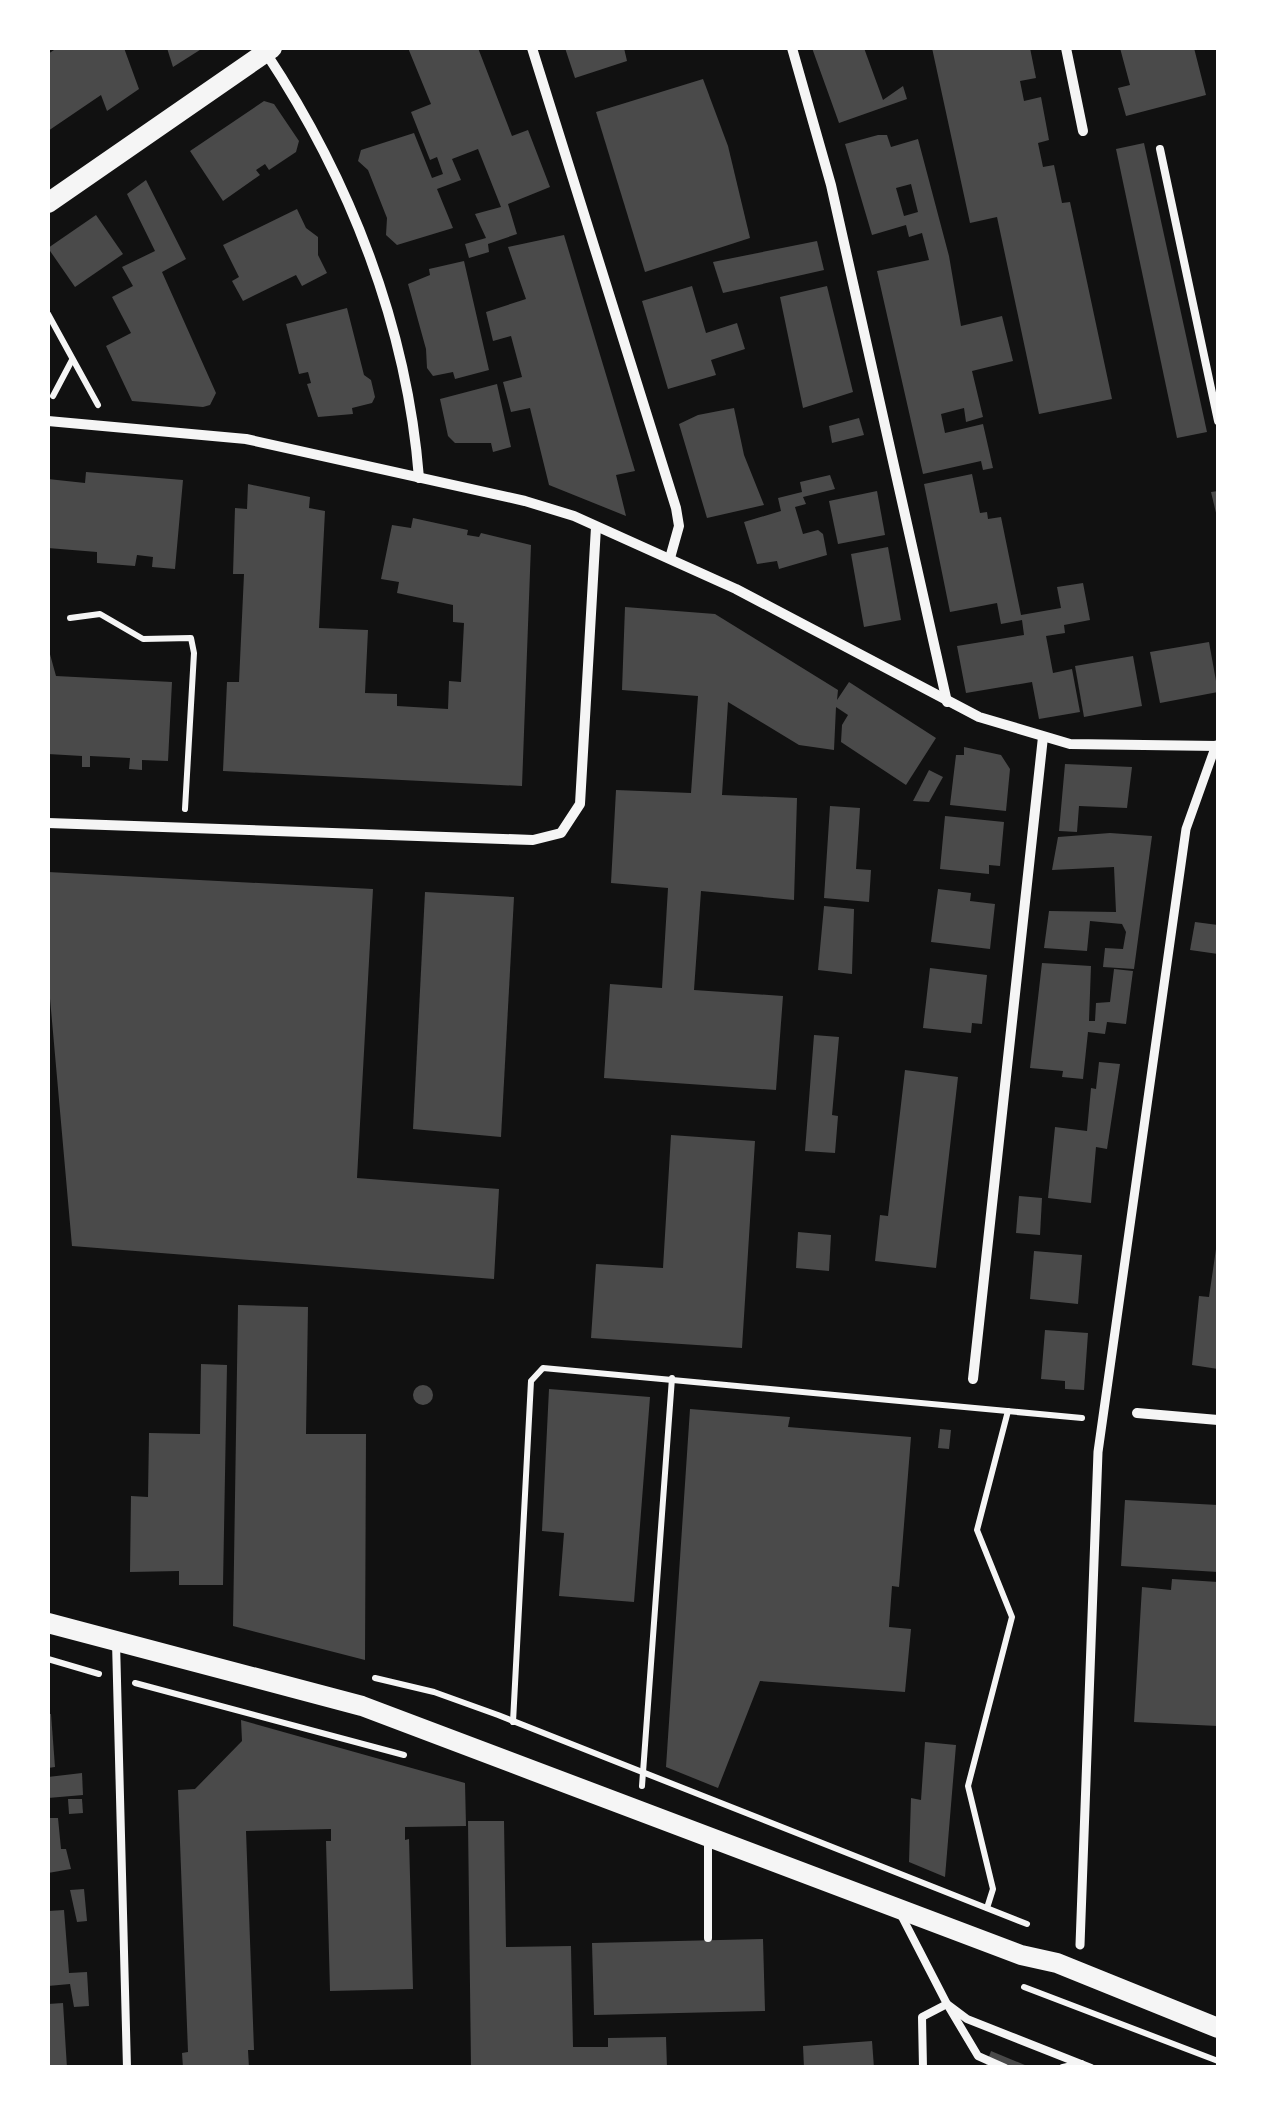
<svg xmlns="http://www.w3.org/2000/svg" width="1266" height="2115" font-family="Raleway,sans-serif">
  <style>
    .building { fill: #4a4a4a; fill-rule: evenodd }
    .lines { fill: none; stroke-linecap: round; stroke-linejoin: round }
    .path { stroke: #f5f5f5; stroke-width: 6 }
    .service { stroke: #f5f5f5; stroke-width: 8 }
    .pedestrian { stroke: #f5f5f5; stroke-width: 9 }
    .minor { stroke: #f5f5f5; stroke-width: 10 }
    .secondary { stroke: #f5f5f5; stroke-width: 20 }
  </style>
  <rect width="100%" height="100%" fill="#111"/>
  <g class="building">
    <polygon points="57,48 124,48 139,89 107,111 101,95 48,131 48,54"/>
    <polygon points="167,48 203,48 173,67"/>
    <polygon points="408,48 478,48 512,136 528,130 550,187 508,204 517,234 488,244 489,252 469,258 465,244 486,238 475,214 501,207 478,149 452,159 461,180 437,189 453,228 397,245 386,235 387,218 368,170 358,161 361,150 414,133 432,178 443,174 437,157 430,160 411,112 431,104"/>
    <polygon points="565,48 624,48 627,61 575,78"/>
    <polygon points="812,48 864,48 883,100 903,86 907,99 839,123"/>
    <polygon points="932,48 1030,48 1036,78 1020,81 1024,101 1041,97 1049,140 1038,143 1043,167 1054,165 1062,203 1070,202 1112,399 1039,414 997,217 970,223"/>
    <polygon points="1120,48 1194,48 1206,95 1126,116 1118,88 1130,85"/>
    <polygon points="703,79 728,146 750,238 645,272 596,112"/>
    <polygon points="264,101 274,104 299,141 296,152 269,170 265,164 256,170 260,175 223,201 190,151"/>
    <path d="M878,135H887L891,147L918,139L949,256L961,326L1002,316L1013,361L972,371L983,417L966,422L964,408L941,414L945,433L983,424L993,468L983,470L981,461L923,474L877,271L929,260L922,233L909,237L906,225L872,235L845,144ZM911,184L918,212L904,216L896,188Z"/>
    <polygon points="1144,143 1207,432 1177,438 1116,149"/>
    <polygon points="146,180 186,259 162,272 216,393 210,405 203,407 132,401 106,346 131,333 112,297 133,286 122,267 155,251 127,194"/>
    <polygon points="297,209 306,228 318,237 318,255 327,273 302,286 296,275 243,301 232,281 239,277 223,245"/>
    <polygon points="96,215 123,254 75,287 48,248"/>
    <polygon points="564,235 635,471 616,475 626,516 549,485 530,408 511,412 503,382 522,377 511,336 493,341 486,312 526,299 508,247"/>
    <polygon points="817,241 824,270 723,293 713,262"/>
    <polygon points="464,261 489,370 455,379 453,372 433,376 427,368 426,349 408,284 430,275 429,269"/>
    <polygon points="692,286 706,333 737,323 745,349 711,360 716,375 668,389 642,301"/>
    <polygon points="827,286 853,392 803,408 780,297"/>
    <polygon points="347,308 364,375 371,380 375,397 372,403 352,408 353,414 318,417 307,384 311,383 308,372 299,374 286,324"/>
    <polygon points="497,384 511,447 493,452 491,443 455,443 448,436 440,399"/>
    <polygon points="734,408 744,455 764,505 707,518 679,424 698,415"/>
    <polygon points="859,418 864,435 832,443 829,426"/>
    <polygon points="86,472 183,480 175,569 152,567 153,557 137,555 135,566 97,563 97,552 48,548 48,479 85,483"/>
    <polygon points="972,474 980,513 987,512 988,519 1001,517 1021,615 1061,608 1057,587 1083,583 1090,620 1064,625 1065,633 1046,636 1053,673 1072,669 1080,712 1039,719 1032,682 966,693 957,646 1024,635 1022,620 1001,624 997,603 950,612 924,484"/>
    <polygon points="830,475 835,489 803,497 806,504 795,507 803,534 818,530 823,534 827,555 779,569 777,561 757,564 744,522 781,511 778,498 802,492 800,482"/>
    <polygon points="248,484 310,497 309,508 325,511 319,628 368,630 365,693 397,694 397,706 448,709 449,681 461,682 464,623 453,622 453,605 397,593 399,582 381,579 392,525 411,528 413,518 468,530 467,535 479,537 481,533 531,545 522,786 223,771 227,682 239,682 244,574 233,574 235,508 247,509"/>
    <polygon points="877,491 885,535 838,544 829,501"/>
    <polygon points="1218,491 1218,516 1217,517 1211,492"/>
    <polygon points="888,547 901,620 864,627 851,554"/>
    <polygon points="625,607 715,614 838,690 837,700 849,682 936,738 906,785 841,742 842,725 848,715 836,707 834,750 799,745 728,702 722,795 797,798 794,900 701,891 694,990 783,996 776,1090 604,1078 610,984 662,988 668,888 611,883 616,790 691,793 698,696 622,690"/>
    <polygon points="1209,642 1218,692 1160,703 1150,652"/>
    <polygon points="48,647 56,676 172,682 168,761 142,760 142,770 129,769 130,758 90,756 90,767 82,767 82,756 48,754"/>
    <polygon points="1133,656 1142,706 1084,717 1075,666"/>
    <polygon points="964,747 1001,755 1010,769 1006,811 950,805 956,755 964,755"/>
    <polygon points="1065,764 1132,767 1127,808 1079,806 1077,832 1059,831"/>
    <polygon points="929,770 943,777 929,802 913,801"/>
    <polygon points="830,806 860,808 856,869 871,870 869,902 824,898"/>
    <polygon points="945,816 1004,822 1000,866 989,865 989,874 940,869"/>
    <polygon points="1110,833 1152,836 1134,969 1103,967 1105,948 1123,949 1126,932 1122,924 1090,921 1087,951 1044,948 1049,911 1116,912 1114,867 1052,870 1058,837"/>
    <polygon points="48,872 373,889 357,1178 499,1189 494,1279 72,1246 48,976"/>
    <polygon points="938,889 971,893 970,901 995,904 990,949 931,942"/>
    <polygon points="425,892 514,897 501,1137 413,1129"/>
    <polygon points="824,906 854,909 852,974 818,970"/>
    <polygon points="1195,922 1218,925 1218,954 1190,950"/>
    <polygon points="1042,963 1091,966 1089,1021 1095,1021 1096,1003 1110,1002 1114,969 1133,971 1126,1024 1107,1022 1105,1034 1088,1032 1083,1079 1062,1077 1063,1071 1030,1068"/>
    <polygon points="930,968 987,975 982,1024 972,1023 971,1033 923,1028"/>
    <polygon points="814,1035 839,1037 832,1115 838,1116 835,1153 805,1151"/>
    <polygon points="1099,1062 1120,1064 1107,1149 1096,1147 1091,1203 1048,1198 1055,1127 1087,1131 1091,1088 1096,1089"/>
    <polygon points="905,1070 958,1077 936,1268 875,1261 880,1215 888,1216"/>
    <polygon points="671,1135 755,1141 742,1348 591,1338 596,1264 663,1268"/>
    <polygon points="1019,1196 1042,1198 1040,1235 1016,1233"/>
    <polygon points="798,1232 831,1235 829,1271 796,1268"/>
    <polygon points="1216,1249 1218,1249 1218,1369 1192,1365 1199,1296 1209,1297"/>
    <polygon points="1034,1251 1082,1255 1078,1304 1030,1299"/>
    <polygon points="238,1305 308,1307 306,1434 366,1434 365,1660 233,1626"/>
    <polygon points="1045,1330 1088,1333 1084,1390 1065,1389 1065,1381 1041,1379"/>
    <polygon points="201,1364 227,1365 223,1585 179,1585 179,1571 130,1572 131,1496 148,1497 149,1433 200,1434"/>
    <circle cx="423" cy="1395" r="10"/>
    <polygon points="549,1389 650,1397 634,1602 559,1596 564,1533 542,1531"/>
    <polygon points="690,1409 790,1417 788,1427 911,1437 899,1587 892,1586 889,1627 911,1629 905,1692 760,1681 718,1788 666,1767"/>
    <polygon points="940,1429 951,1430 949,1449 938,1448"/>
    <polygon points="1125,1500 1218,1505 1218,1572 1121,1566"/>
    <polygon points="1172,1579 1218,1582 1218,1726 1134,1722 1142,1587 1171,1590"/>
    <polygon points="48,1714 51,1714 55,1767 48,1768"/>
    <polygon points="241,1720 465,1783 466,1826 405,1827 405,1840 409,1839 413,1989 330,1991 326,1841 331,1841 331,1829 246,1831 254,2050 248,2050 249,2068 183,2068 182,2053 188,2052 178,1790 195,1789 242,1741"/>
    <polygon points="925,1742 956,1745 945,1877 909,1862 911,1798 921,1800"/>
    <polygon points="82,1773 83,1795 48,1798 48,1777"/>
    <polygon points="68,1799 82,1799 83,1813 69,1814"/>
    <polygon points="48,1818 58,1818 61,1849 66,1849 71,1869 48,1873"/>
    <polygon points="468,1821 504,1821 506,1947 571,1946 573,2047 608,2047 608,2038 666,2037 667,2068 471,2068"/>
    <polygon points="84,1889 87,1921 77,1922 70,1890"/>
    <polygon points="64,1910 69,1973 87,1972 89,2006 74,2007 70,1984 48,1986 48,1911"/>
    <polygon points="763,1939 765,2011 594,2015 592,1943"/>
    <polygon points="63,2003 67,2068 48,2068 48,2004"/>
    <polygon points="872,2041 874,2068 804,2068 803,2046"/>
    <polygon points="991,2051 1032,2068 985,2068"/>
  </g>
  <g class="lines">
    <g class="path">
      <polyline points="48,314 98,405"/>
      <polyline points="53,396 72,360"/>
      <polyline points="70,618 100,614 143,639 191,638 194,653 185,809"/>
      <polyline points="48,1659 99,1674"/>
      <polyline points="375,1678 434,1692 498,1715 1027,1924"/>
      <polyline points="135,1683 404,1755"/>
      <polyline points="513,1722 531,1381 543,1368 1082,1418"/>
      <polyline points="642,1786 672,1378"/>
      <polyline points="987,1908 993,1889 968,1786 1012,1617 977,1530 1008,1411"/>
      <polyline points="1024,1987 1218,2061"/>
    </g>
    <g class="service">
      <polyline points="1160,149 1218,421"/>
      <polyline points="116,1642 127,2068"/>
      <polyline points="900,1913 947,2004 967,2019 1091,2068"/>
      <polyline points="708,1938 708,1838"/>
      <polyline points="923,2068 922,2017 947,2004 978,2056 1005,2068"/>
      <polyline points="1063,2068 1081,2064"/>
    </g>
    <polyline class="pedestrian" points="1080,1945 1098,1452 1186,829 1216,745"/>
    <g class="minor">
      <polyline points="532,48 676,508 679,526 670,558"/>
      <polyline points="792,48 831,185 947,702"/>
      <polyline points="1066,48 1083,131"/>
      <path d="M266,53C350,180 407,326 419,478"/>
      <polyline points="48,421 246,439 525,501 574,516 736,589 979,717 1070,744 1218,746"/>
      <polyline points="48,823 533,840 561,833 580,804 596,527"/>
      <polyline points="973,1379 1043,737"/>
      <polyline points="1137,1413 1218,1420"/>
    </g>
    <g class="secondary">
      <polyline points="48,203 272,48"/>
      <polyline points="48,1623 362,1706 1021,1955 1057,1963 1218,2028"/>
    </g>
  </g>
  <rect width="1266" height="2115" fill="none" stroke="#ffffff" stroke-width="100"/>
</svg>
